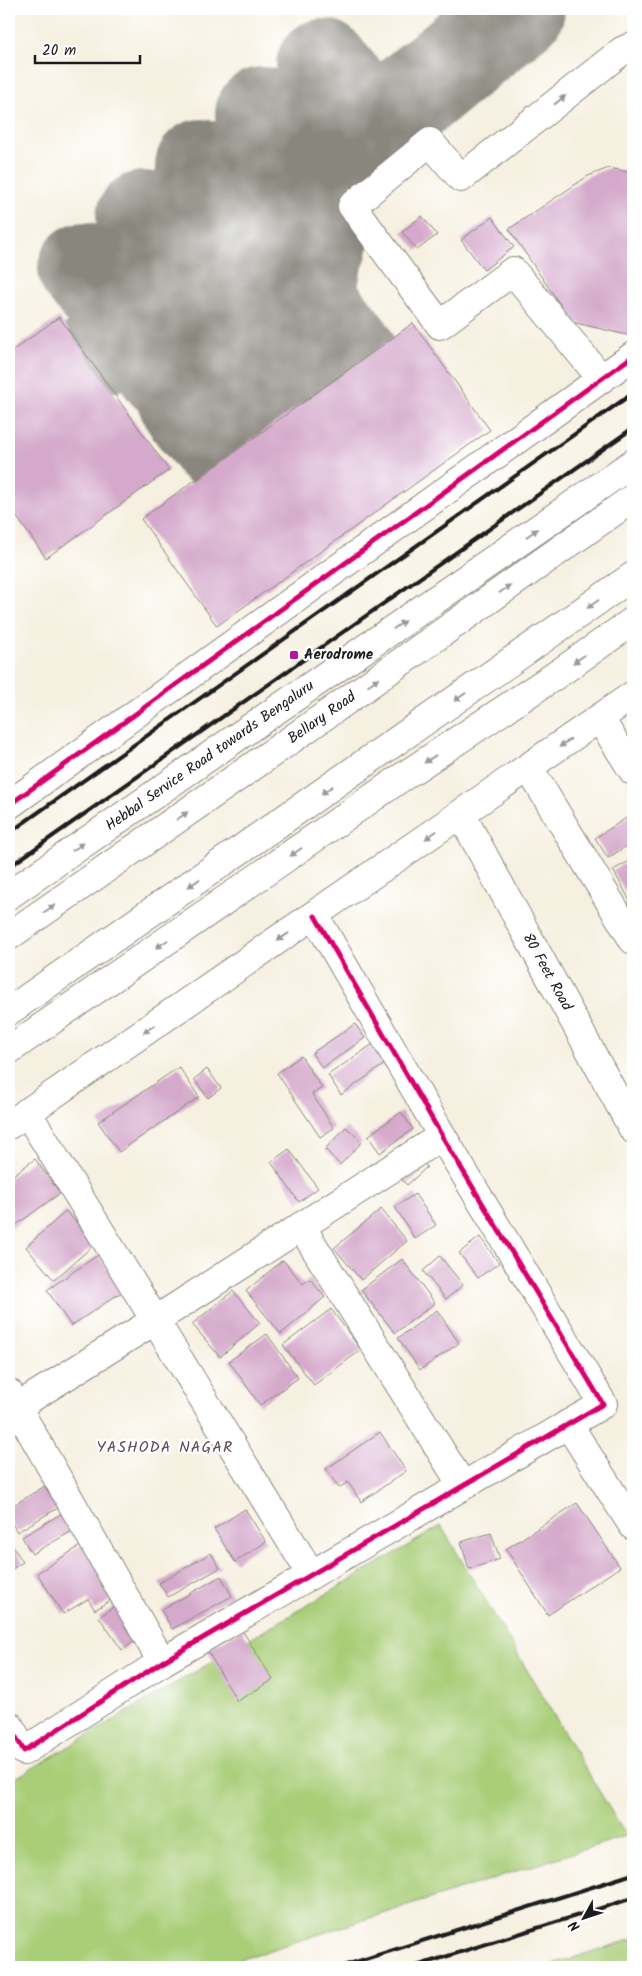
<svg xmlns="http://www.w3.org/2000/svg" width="642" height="1976" font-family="Kalam,sans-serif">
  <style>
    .green { fill: #a9ce78; stroke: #62754a }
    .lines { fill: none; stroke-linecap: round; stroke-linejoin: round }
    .taxiway { stroke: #89867e; stroke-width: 94 }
    .building { fill: #d4a9cb }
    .minor-casing { stroke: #89867e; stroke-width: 30 }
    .highway-casing { stroke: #89867e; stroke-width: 30 }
    .minor { stroke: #fff; stroke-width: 28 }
    .highway { stroke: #fff; stroke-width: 28 }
    .rail { stroke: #1c1c1c; stroke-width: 4 }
    .cycleway-casing { stroke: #fff; stroke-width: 8 }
    .cycleway { stroke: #d6006c; stroke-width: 5 }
    .oneway { fill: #999 }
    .poi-dot { fill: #b5179e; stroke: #fff; stroke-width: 2 }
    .labels { text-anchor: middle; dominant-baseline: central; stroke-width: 4.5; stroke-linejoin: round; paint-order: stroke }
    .poi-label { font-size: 15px; font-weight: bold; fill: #1c1c1c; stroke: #fff; text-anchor: start }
    .street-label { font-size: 15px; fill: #1c1c1c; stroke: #fff }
    .neighbourhood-label { font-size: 16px; letter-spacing: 1px; fill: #5c4d59; stroke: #fff }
  </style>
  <rect width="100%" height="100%" fill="#fff"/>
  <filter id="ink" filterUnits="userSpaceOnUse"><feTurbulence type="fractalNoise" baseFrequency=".02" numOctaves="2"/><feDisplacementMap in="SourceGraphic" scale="10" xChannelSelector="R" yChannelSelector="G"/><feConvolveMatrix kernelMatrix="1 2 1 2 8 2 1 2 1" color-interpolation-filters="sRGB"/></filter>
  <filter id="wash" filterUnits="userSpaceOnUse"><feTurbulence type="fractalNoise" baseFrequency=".0096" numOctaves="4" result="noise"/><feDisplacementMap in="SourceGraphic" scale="20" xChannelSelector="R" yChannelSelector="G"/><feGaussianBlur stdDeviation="1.12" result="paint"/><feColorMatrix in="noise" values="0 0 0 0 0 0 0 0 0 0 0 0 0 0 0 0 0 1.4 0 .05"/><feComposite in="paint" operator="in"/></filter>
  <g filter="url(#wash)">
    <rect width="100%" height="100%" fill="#f6f0e0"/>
    <g class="green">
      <polygon points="441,1526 626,1836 217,1967 9,1967 9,1782"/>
      <polygon points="633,1939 633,1967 543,1967"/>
    </g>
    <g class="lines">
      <g class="taxiway">
        <path d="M323,66C346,93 363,124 402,103"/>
        <path d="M262,114C273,128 293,159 312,162C323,164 336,156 345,150"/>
        <path d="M202,166C224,192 239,224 277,206"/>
        <path d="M143,218C164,243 182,274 218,255"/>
        <polyline points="315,262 311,285 315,305 348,349"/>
        <path d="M85,269C104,292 120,323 155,306"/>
        <path d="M252,310C227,341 262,371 280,396"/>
        <polyline points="107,346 518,9"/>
        <path d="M189,355C164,388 196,416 216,443"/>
        <path d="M166,372L304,272C333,244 319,222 326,188C328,174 336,161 345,150"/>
      </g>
    </g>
    <g id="blocks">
      <g class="building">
        <polygon points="609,168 629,172 633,177 633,330 627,335 572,322 509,229 588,176"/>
        <polygon points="422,216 437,235 417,250 402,232"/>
        <polygon points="492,217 514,247 484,270 461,240"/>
        <polygon points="59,317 169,470 46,558 9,506 9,353"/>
        <polygon points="413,323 490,430 217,626 141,519"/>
        <polygon points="631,815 633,819 633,842 608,858 595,838"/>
        <polygon points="633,859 633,906 613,870"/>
        <polygon points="355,1024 365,1038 322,1068 312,1053"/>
        <polygon points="373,1044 386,1063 341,1095 328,1075"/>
        <polygon points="301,1056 322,1088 312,1094 334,1128 320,1137 277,1073"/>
        <polygon points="179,1067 199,1097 119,1152 98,1122"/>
        <polygon points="207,1069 221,1088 208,1098 194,1079"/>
        <polygon points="401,1112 413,1129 380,1153 368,1136"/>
        <polygon points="346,1127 362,1142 340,1165 325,1149"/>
        <polygon points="289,1149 318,1188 299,1202 271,1162"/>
        <polygon points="418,1156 427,1167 407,1185 397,1174"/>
        <polygon points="35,1159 60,1193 9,1230 9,1178"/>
        <polygon points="415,1194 436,1225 415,1239 395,1207"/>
        <polygon points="381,1209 407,1241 361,1280 334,1248"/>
        <polygon points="66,1211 95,1244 54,1280 26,1247"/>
        <polygon points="480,1237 499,1263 478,1278 459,1253"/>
        <polygon points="98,1255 123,1291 71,1326 47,1290"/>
        <polygon points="440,1256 463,1285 446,1299 423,1271"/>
        <polygon points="402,1259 435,1303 395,1333 361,1290"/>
        <polygon points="283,1260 303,1284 310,1279 325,1297 281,1334 246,1291"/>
        <polygon points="233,1291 260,1323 220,1357 192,1324"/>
        <polygon points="331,1309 361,1350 314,1385 283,1345"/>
        <polygon points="437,1310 459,1343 420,1370 398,1338"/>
        <polygon points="267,1334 298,1378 260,1405 229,1361"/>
        <polygon points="380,1432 406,1471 361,1502 348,1482 339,1488 326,1469"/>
        <polygon points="45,1486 58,1508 17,1532 9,1518 9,1508"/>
        <polygon points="577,1503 620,1567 548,1615 506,1549"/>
        <polygon points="245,1509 266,1542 235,1562 214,1529"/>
        <polygon points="64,1512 74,1530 32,1554 22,1537"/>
        <polygon points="491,1533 500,1559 469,1569 461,1542"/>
        <polygon points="9,1541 23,1562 9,1571"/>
        <polygon points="85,1543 118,1595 95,1610 88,1599 63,1614 37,1573"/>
        <polygon points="211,1553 220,1568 168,1597 159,1583"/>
        <polygon points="221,1576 232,1596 172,1629 161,1610"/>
        <polygon points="118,1604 140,1637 122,1650 99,1617"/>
        <polygon points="242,1630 273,1680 237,1701 207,1650"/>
      </g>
    </g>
  </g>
  <g filter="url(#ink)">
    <use href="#blocks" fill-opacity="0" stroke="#89867e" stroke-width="1"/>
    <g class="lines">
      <defs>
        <g id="minor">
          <polyline points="601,378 513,271 440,325 352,206 430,142 461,178 622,51 633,46"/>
          <polyline points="600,719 633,771"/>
          <polyline points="529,768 633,940"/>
          <polyline points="9,805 633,356"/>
          <polyline points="461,814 633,1129"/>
          <polyline points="27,1112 311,1574"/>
          <polyline points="9,1125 633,695"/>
          <polyline points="301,1226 462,1485"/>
          <polyline points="9,1393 162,1662"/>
          <polyline points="9,1412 154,1321 442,1136"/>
          <polyline points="568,1424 633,1526"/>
          <polyline points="9,1725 24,1751 162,1662 603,1404 442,1136 315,916"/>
        </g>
        <g id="highway">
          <polyline points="9,895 633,463"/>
          <polyline points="9,936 292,739 633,498"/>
          <polyline points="9,1011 633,576"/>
          <polyline points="9,1050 398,780 562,671 633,621"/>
        </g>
      </defs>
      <use href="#minor" class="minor-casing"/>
      <use href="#highway" class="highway-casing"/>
      <use href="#minor" class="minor"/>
      <use href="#highway" class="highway"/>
      <g class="rail">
        <polyline points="9,833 633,393"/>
        <polyline points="9,867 633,428"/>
        <polyline points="340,1967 633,1874"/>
        <polyline points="413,1967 633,1898"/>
      </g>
      <defs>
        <g id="cycleway">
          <polyline points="9,805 633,356"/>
          <polyline points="9,1725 24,1751 162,1662 603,1404 442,1136 315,916"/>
        </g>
      </defs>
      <use href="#cycleway" class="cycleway-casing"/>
      <use href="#cycleway" class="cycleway"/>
    </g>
    <defs><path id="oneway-solid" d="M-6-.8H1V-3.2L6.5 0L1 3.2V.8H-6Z" transform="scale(1.25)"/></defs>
    <g class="oneway">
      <use href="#oneway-solid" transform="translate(560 100) rotate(-38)"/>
      <use href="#oneway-solid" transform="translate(532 533) rotate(-35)"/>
      <use href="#oneway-solid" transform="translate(505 589) rotate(-35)"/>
      <use href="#oneway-solid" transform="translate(593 604) rotate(145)"/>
      <use href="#oneway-solid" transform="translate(399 625) rotate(-35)"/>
      <use href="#oneway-solid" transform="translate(579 659) rotate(145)"/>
      <use href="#oneway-solid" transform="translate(373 682) rotate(-35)"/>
      <use href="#oneway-solid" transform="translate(460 697) rotate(145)"/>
      <use href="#oneway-solid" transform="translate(565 743) rotate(145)"/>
      <use href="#oneway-solid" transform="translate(430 759) rotate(146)"/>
      <use href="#oneway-solid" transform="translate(327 790) rotate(145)"/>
      <use href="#oneway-solid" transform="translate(182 816) rotate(-35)"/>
      <use href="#oneway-solid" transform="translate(431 835) rotate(145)"/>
      <use href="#oneway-solid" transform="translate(78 847) rotate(-35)"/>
      <use href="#oneway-solid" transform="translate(296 852) rotate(145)"/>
      <use href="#oneway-solid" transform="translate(194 883) rotate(145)"/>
      <use href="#oneway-solid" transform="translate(49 909) rotate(-35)"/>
      <use href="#oneway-solid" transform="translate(283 937) rotate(146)"/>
      <use href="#oneway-solid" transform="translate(162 944) rotate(145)"/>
      <use href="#oneway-solid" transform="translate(149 1029) rotate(146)"/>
    </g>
  </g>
  <rect class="poi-dot" x="289" y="650" width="10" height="10" rx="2.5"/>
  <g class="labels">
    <g class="poi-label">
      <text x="304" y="655">Aerodrome</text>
    </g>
    <g class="street-label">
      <text transform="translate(322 718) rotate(-35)">Bellary Road</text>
      <text transform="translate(210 756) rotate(-35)">Hebbal Service Road towards Bengaluru</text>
      <text transform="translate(547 972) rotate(61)">80 Feet Road</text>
    </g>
    <g class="neighbourhood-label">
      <text x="165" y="1447">YASHODA NAGAR</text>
    </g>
  </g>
  <rect width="642" height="1976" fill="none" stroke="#fff" stroke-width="30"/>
  <g transform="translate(584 1918) rotate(230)" stroke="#ffffff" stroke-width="4" paint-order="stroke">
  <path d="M0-4L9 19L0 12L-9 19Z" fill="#1c1c1c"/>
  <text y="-8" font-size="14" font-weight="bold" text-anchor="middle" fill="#1c1c1c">N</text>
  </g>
  <path d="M35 55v8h105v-8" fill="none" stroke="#1c1c1c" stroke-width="2.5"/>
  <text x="42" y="55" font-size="15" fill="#1c1c1c" stroke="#ffffff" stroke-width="4" paint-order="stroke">20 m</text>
</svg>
